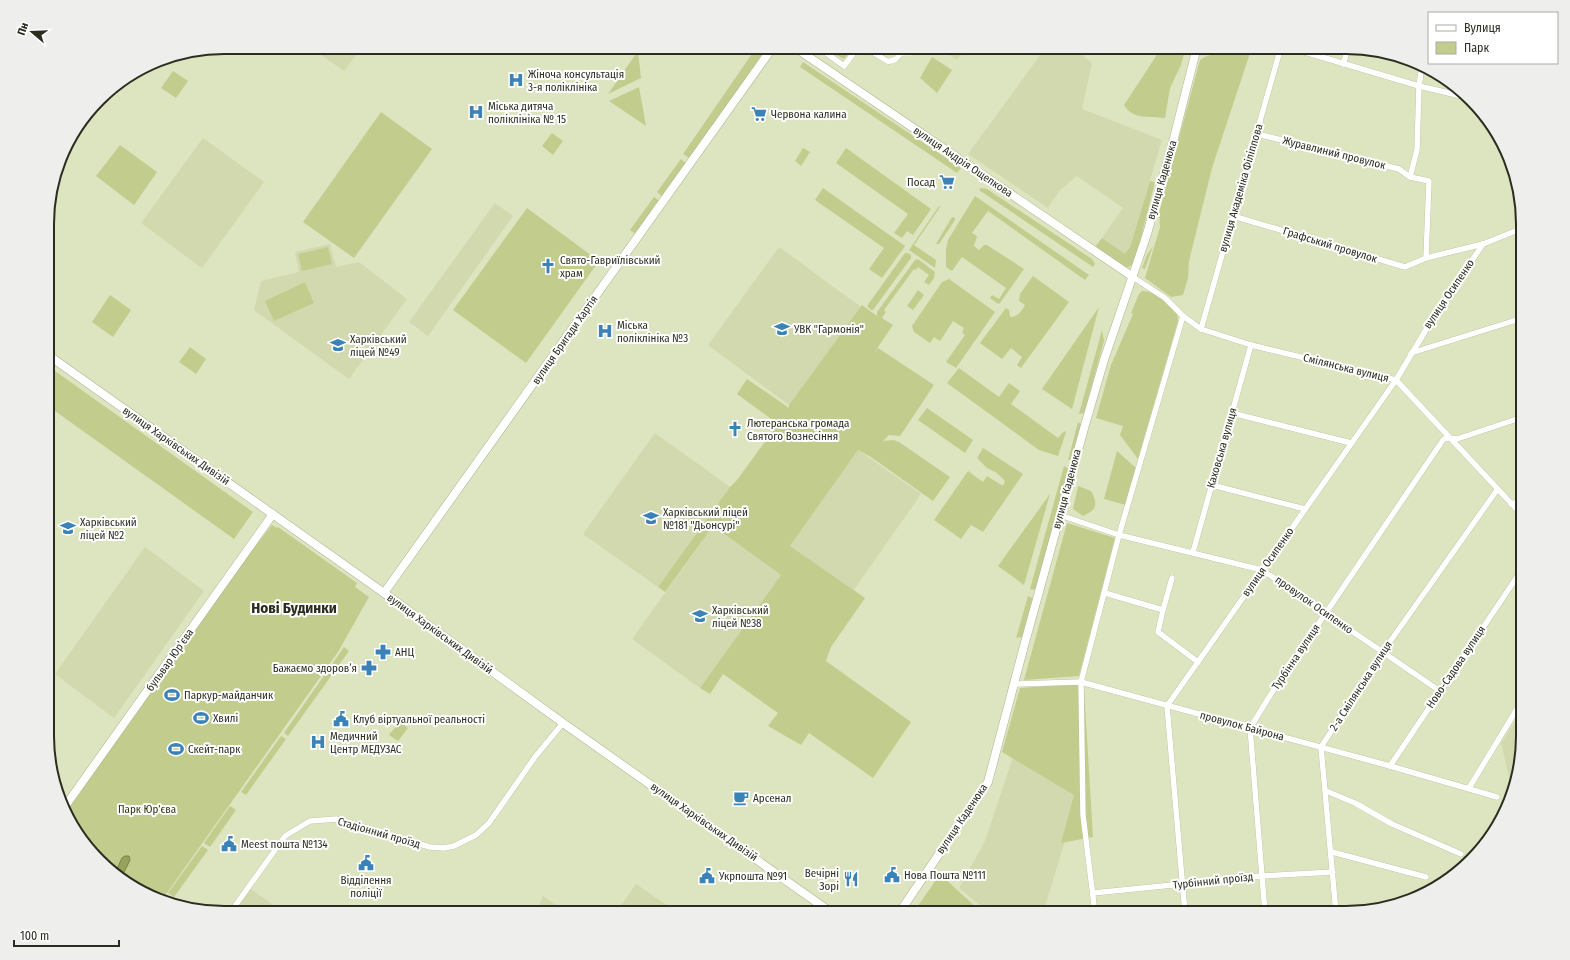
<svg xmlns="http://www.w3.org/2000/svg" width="1570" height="960" font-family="'Fira Sans Condensed',sans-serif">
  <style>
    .built { fill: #d2d9af }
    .green { fill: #c2cd8d }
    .water { fill: #97a35b; stroke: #768049 }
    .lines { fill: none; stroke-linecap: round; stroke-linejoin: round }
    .street-casing { stroke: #adb492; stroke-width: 6 }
    .secondary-casing { stroke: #adb492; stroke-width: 9 }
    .street { stroke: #fff; stroke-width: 5.5 }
    .secondary { stroke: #fff; stroke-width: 8 }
    .labels { text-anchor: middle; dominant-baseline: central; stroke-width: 4; stroke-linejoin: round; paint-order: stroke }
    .poi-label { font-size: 11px; fill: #2a2d1f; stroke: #fff; text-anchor: start }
    .street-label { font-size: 11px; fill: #2a2d1f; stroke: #fff }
    .park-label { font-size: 11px; fill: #2e3313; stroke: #fff }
    .district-label { font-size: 15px; font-weight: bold; fill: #2a2d1f; stroke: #fff }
    .rim { fill: none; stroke: #2a2d1f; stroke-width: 2 }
  </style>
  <rect width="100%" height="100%" fill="#dde4c0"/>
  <g class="built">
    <polygon points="310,47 362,47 344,71"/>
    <polygon points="939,47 966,47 957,60"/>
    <polygon points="1046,47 1072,47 1092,63 1082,109 1162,140 1130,247 1125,255 1102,238 1123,208 1077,176 1060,190 1048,208 968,154"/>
    <polygon points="203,138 264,182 202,268 141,223"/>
    <polygon points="495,203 513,216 428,336 409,322"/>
    <polygon points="330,244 336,267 359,262 407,299 349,379 254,310 261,281 299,272 295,252"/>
    <polygon points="779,247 861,307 789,405 708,345"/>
    <polygon points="655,433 730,487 658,587 583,534"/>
    <polygon points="858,450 921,494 853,591 790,546"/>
    <polygon points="713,526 781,575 700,688 632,639"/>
    <polygon points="145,547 204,591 114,718 55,674"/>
    <polygon points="1523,709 1523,747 1511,785 1501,743"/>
    <polygon points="1014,754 1079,795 1043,913 989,913 959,888 985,841"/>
    <polygon points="636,884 678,913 616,913"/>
    <polygon points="248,887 285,913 230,913"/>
    <polygon points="543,896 567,913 537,913"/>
  </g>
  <g class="green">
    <polygon points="836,47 854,47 844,59 832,53"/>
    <path d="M1162,47H1186L1181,65L1170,88L1165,118C1150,116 1132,120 1124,105Z"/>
    <polygon points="756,48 763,53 691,159 683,154"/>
    <polygon points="638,51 641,78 608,94"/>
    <path d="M1244,52L1250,53L1212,168L1189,261L1188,278L1183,295L1171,297L1145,278L1160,227L1159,213L1200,60C1213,51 1229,53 1244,52Z"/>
    <polygon points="932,57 952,70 937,93 920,78"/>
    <polygon points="803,62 961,168 957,173 800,67"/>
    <polygon points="173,71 188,81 176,98 161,88"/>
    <polygon points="639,87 646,126 609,101"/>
    <polygon points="381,112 432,149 354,258 303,222"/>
    <polygon points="552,133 563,141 553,155 542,146"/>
    <polygon points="120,145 157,172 134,205 96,176"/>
    <polygon points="803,148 810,152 801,166 795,161"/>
    <polygon points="846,148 931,209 913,235 907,231 902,238 894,233 908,214 836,163"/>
    <polygon points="681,159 687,164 663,197 657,192"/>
    <path d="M1150,181L1155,182L1136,257C1133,263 1132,268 1125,267L1095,247L1102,238L1125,254L1130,247Z"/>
    <polygon points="823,188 905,246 882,278 869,269 884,248 815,200"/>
    <polygon points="981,188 987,189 1092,259 1095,264 1093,267 979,190"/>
    <polygon points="975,196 1089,275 1085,280 988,211 972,233 977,236 974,246 979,250 984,245 987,245 1024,269 1000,303 998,304 990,298 992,295 999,299 1006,288 962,257 952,271 946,267 946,249 948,240"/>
    <polygon points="654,197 660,201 637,235 630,230"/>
    <polygon points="939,206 940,207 914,245 936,260 935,268 909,250"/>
    <polygon points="527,208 599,261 526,363 453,310"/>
    <polygon points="952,217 955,218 955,220 939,244 936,244"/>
    <polygon points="1153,246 1145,269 1142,268 1147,255"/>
    <polygon points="328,247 332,264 302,271 298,254"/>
    <polygon points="905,253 908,253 911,255 911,258 873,310 871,310 867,306"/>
    <polygon points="918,259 935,272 934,278 929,285 924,282 929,275 918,267 916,270 914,269 884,310 886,312 882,318 893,325 874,353 878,348 934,385 900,436 889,435 883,441 894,440 899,442 950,477 933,501 871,457 858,450 790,546 865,598 831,647 826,661 911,722 873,778 809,733 801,745 768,726 778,713 723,674 710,694 700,688 781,575 713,526 665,592 658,587 730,487 737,480 778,424 737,394 747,379 789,408 789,405 862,305 877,316 877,312 915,260"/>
    <path d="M1033,276L1069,302L1021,368L1017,365L1022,357L1011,348L1002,359L980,343L1006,308L1009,310L1010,317C1018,317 1021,312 1025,305L1019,301L1020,294Z"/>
    <polygon points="949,279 995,312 956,368 946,362 965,335 962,333 964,328 953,321 940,341 934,337 930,343 914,332 912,326 942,282"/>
    <polygon points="305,282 314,303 274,321 265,301"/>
    <polygon points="918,290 924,295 913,310 907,306"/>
    <path d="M1142,291C1157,291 1169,304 1177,314L1178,321L1138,459L1120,435L1123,426L1096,418L1111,365L1133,314L1131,313L1139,294Z"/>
    <polygon points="110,295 131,310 113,337 92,322"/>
    <polygon points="1099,307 1072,409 1042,389"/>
    <polygon points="1102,330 1104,341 1084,413 1079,414"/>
    <polygon points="190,347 206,359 196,374 179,362"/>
    <polygon points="48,366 253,512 234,539 48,406"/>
    <polygon points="959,368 999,397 1009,383 1020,391 1011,404 1058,438 1064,431 1066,432 1058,456 1039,450 947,383"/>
    <polygon points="927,408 973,440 965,453 918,420"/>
    <polygon points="1078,422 1082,425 1073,459 1068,460"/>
    <polygon points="983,448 1023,474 983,532 971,525 961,539 934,520 968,471 983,482 987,476 1003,486 1005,481 997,473 987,468 977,458"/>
    <polygon points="1117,451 1136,468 1126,505 1104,499"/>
    <polygon points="1064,466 1069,469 1036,588 1033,590 1030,589"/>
    <path d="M1078,486L1091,491C1098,504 1097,510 1083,516L1073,509Z"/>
    <polygon points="1050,494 1024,585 998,566"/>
    <polygon points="1067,523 1115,538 1079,676 1024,680"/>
    <polygon points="272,525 277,528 278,527 357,583 355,587 369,597 338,652 162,900 136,889 77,834 67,808 239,567"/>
    <polygon points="1028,596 1032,598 1032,600 1022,637 1016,638"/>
    <polygon points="344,647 349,651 288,736 284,733"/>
    <polygon points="1074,684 1084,688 1093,837 1061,843 1074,795 1002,752 1020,688"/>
    <polygon points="400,721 408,728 398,741 389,735"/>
    <polygon points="281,736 286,739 246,795 241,792"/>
    <polygon points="230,806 236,810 210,847 204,843"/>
    <polygon points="202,846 208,850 174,897 168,893"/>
    <polygon points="940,874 981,912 982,913 913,913"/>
  </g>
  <polygon class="water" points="125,856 129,856 130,860 122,876 116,871 122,858"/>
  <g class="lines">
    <defs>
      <g id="street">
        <path d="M864,47L887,61C894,62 897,58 901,53H911L917,47"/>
        <polyline points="1288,47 1419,86 1470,98"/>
        <polyline points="1195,52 1235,47"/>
        <polyline points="826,53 844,66 858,47"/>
        <polyline points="1343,64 1349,47"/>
        <polyline points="1422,66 1419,86 1417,150 1410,177 1429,181 1426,258"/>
        <polyline points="1257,134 1399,169 1410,177"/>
        <polyline points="1233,216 1405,267 1426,258 1483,244 1523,228"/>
        <polyline points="1133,277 1165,298 1183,316 1201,329 1251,345 1396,380 1523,516"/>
        <polyline points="1201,329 1281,47"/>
        <polyline points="1411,353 1523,318"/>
        <polyline points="1232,413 1351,443"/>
        <polyline points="1212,485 1305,509"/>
        <polyline points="1511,504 1523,500"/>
        <polyline points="1060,515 1119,535 1262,570 1440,691"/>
        <polyline points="1193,552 1251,345"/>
        <polyline points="1105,593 1163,610 1158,632 1198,662"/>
        <polyline points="1163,610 1172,578"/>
        <polyline points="1013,684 1081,682 1390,766 1497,797"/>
        <polyline points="1390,766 1523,568"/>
        <polyline points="1469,788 1523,699"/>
        <polyline points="1326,791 1355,803 1392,824 1461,854"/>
        <polyline points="1332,852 1426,877"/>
        <polyline points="1093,893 1262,876 1333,872"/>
        <polyline points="230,913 285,836 310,821 336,819 430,847 444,848 454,846 476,835 489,823 535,757 563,723"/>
        <polyline points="1095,913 1083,815 1081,682 1119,535 1183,316"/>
        <polyline points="1185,913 1167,706 1396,380 1427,328 1483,244"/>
        <polyline points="1265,913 1250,728 1271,694 1443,440 1446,438 1457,439 1523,417"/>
        <polyline points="1336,913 1321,747 1382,653 1497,490"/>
      </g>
      <g id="secondary">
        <polyline points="794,47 1133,277"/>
        <polyline points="48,355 384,593 563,723 832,913"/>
        <polyline points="384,593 773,47"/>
        <polyline points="66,805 273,514"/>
        <polyline points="899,913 988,782 1024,646 1085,425 1104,360 1147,234 1174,138 1197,47"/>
      </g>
    </defs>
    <use href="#street" class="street-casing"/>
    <use href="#secondary" class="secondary-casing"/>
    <use href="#street" class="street"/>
    <use href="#secondary" class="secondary"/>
  </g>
  <defs>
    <symbol id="hospital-bare" viewBox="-9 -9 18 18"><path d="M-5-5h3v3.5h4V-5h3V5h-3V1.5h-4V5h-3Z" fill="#3a82b7" stroke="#fff" stroke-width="2.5" paint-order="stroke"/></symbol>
    <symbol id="supermarket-bare" viewBox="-9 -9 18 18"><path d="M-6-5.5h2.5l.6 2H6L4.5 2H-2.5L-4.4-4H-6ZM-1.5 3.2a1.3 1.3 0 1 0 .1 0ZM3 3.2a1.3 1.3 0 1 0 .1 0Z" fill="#3a82b7" stroke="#fff" stroke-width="2.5" paint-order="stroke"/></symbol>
    <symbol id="church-bare" viewBox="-9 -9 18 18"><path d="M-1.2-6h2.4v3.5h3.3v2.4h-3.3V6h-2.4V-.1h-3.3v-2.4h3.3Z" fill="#3a82b7" stroke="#fff" stroke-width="2.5" paint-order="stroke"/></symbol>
    <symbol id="school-bare" viewBox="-9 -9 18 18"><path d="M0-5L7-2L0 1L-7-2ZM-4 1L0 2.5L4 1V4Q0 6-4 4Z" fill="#3a82b7" stroke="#fff" stroke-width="2.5" paint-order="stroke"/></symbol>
    <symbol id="pharmacy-bare" viewBox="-9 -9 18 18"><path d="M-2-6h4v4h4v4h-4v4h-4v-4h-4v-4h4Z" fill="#3a82b7" stroke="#fff" stroke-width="2.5" paint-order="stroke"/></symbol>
    <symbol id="stadium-bare" viewBox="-9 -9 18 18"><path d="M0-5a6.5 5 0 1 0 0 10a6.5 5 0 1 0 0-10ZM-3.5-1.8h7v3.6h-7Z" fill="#3a82b7" stroke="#fff" stroke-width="2.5" paint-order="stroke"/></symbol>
    <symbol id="civic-bare" viewBox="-9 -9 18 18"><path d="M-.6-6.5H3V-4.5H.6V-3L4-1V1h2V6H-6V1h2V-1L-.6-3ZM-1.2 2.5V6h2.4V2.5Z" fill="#3a82b7" stroke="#fff" stroke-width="2.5" paint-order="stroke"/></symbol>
    <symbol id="cafe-bare" viewBox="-9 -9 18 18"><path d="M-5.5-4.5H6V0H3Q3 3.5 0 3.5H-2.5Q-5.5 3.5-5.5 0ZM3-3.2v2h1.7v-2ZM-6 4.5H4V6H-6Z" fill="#3a82b7" stroke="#fff" stroke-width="2.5" paint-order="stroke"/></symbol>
    <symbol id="restaurant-bare" viewBox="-9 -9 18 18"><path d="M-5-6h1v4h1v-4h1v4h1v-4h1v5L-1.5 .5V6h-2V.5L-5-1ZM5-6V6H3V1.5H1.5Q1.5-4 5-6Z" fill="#3a82b7" stroke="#fff" stroke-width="2.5" paint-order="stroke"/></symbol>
  </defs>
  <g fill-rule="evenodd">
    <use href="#hospital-bare" x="505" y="69" width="22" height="22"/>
    <use href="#hospital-bare" x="465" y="101" width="22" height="22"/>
    <use href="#supermarket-bare" x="748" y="103" width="22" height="22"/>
    <use href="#supermarket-bare" x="936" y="171" width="22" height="22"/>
    <use href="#church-bare" x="537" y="255" width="22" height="22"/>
    <use href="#school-bare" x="771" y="318" width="22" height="22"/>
    <use href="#hospital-bare" x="594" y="320" width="22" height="22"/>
    <use href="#school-bare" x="327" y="334" width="22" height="22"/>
    <use href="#church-bare" x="724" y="418" width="22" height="22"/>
    <use href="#school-bare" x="640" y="507" width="22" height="22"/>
    <use href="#school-bare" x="57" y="517" width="22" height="22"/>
    <use href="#school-bare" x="689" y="605" width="22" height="22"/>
    <use href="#pharmacy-bare" x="372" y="641" width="22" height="22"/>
    <use href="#pharmacy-bare" x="358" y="657" width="22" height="22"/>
    <use href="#stadium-bare" x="161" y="684" width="22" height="22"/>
    <use href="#stadium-bare" x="190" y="707" width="22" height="22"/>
    <use href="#civic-bare" x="330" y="708" width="22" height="22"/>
    <use href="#hospital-bare" x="307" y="731" width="22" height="22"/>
    <use href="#stadium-bare" x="165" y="738" width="22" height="22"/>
    <use href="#cafe-bare" x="730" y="787" width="22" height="22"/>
    <use href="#civic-bare" x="218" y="833" width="22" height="22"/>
    <use href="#civic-bare" x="355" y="852" width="22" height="22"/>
    <use href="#civic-bare" x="881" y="864" width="22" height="22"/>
    <use href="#civic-bare" x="696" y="865" width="22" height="22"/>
    <use href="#restaurant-bare" x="840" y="868" width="22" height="22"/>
  </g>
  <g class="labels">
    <g class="poi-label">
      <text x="528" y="74">Жіноча консультація<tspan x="528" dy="13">3-я поліклініка</tspan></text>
      <text x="488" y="106">Міська дитяча<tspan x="488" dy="13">поліклініка № 15</tspan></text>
      <text x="771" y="114">Червона калина</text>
      <text x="935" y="182" text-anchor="end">Посад</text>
      <text x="560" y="260">Свято-Гавриїлівський<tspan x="560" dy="13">храм</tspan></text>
      <text x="617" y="325">Міська<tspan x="617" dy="13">поліклініка №3</tspan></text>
      <text x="794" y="329">УВК "Гармонія"</text>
      <text x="350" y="339">Харківський<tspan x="350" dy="13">ліцей №49</tspan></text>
      <text x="747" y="423">Лютеранська громада<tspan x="747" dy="13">Святого Вознесіння</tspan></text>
      <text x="663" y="512">Харківський ліцей<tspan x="663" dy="13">№181 "Дьонсурі"</tspan></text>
      <text x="80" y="522">Харківський<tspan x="80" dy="13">ліцей №2</tspan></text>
      <text x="712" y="610">Харківський<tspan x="712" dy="13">ліцей №38</tspan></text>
      <text x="395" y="652">АНЦ</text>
      <text x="357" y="668" text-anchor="end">Бажаємо здоровʼя</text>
      <text x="184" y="695">Паркур-майданчик</text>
      <text x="213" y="718">Хвилі</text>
      <text x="353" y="719">Клуб віртуальної реальності</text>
      <text x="330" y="736">Медичний<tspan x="330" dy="13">Центр МЕДУЗАС</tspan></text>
      <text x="188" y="749">Скейт-парк</text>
      <text x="753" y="798">Арсенал</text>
      <text x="241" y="844">Meest пошта №134</text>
      <text x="839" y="873" text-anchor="end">Вечірні<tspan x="839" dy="13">Зорі</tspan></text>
      <text x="904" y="875">Нова Пошта №111</text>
      <text x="719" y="876">Укрпошта №91</text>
      <text x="366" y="880" text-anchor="middle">Відділення<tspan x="366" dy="13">поліції</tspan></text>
    </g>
    <g class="street-label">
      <text transform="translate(1334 153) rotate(14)">Журавлиний провулок</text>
      <text transform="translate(963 162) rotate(34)">вулиця Андрія Ощепкова</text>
      <text transform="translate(1162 180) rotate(-74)">вулиця Каденюка</text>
      <text transform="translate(1241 188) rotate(-74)">вулиця Академіка Філіппова</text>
      <text transform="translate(1330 245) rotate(17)">Графський провулок</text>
      <text transform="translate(1449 294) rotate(-56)">вулиця Осипенко</text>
      <text transform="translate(565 340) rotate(-55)">вулиця Бригади Хартія</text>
      <text transform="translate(1346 368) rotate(14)">Смілянська вулиця</text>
      <text transform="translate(176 446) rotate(35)">вулиця Харківських Дивізій</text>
      <text transform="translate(1222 448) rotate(-74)">Каховська вулиця</text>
      <text transform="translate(1067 489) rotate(-75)">вулиця Каденюка</text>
      <text transform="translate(1268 562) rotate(-55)">вулиця Осипенко</text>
      <text transform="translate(1314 605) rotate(35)">провулок Осипенко</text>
      <text transform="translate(440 634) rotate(36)">вулиця Харківських Дивізій</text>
      <text transform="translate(1296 657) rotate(-56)">Турбінна вулиця</text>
      <text transform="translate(170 660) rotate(-55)">бульвар Юрʼєва</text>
      <text transform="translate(1456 667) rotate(-56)">Ново-Садова вулиця</text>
      <text transform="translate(1361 686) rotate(-57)">2-а Смілянська вулиця</text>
      <text transform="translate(1242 726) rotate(15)">провулок Байрона</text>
      <text transform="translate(962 819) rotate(-56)">вулиця Каденюка</text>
      <text transform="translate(704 822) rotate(35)">вулиця Харківських Дивізій</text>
      <text transform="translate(379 833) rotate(16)">Стадіонний проїзд</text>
      <text transform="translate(1213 881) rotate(-6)">Турбінний проїзд</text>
    </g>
    <g class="park-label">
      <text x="147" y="809">Парк Юр’єва</text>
    </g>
    <g class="district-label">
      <text x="294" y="608">Нові Будинки</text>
    </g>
  </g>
  <path d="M0 0H1570V960H0ZM224 54H1346A170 170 0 0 1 1516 224V736A170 170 0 0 1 1346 906H224A170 170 0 0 1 54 736V224A170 170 0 0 1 224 54Z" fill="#eeeeed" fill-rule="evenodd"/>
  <path class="rim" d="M224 54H1346A170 170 0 0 1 1516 224V736A170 170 0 0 1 1346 906H224A170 170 0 0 1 54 736V224A170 170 0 0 1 224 54Z"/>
  <rect x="1428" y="12" width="130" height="52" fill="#ffffff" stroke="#aaaba5"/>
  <rect x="1436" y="25" width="20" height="6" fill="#ffffff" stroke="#aaaba5"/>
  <text x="1464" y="32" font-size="12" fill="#2a2d1f">Вулиця</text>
  <rect x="1436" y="42" width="20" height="12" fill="#c2cd8d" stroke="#aaaba5"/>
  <text x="1464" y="52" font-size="12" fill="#2a2d1f">Парк</text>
  <g transform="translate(32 32) rotate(289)" stroke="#ffffff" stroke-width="3" paint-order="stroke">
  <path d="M0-3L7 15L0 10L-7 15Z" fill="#2a2d1f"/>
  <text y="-6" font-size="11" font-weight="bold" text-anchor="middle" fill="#2a2d1f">Пн</text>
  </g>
  <path d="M14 940v6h105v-6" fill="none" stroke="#2a2d1f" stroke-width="2"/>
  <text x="20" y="940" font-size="12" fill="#2a2d1f" stroke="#ffffff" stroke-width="3" paint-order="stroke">100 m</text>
</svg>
